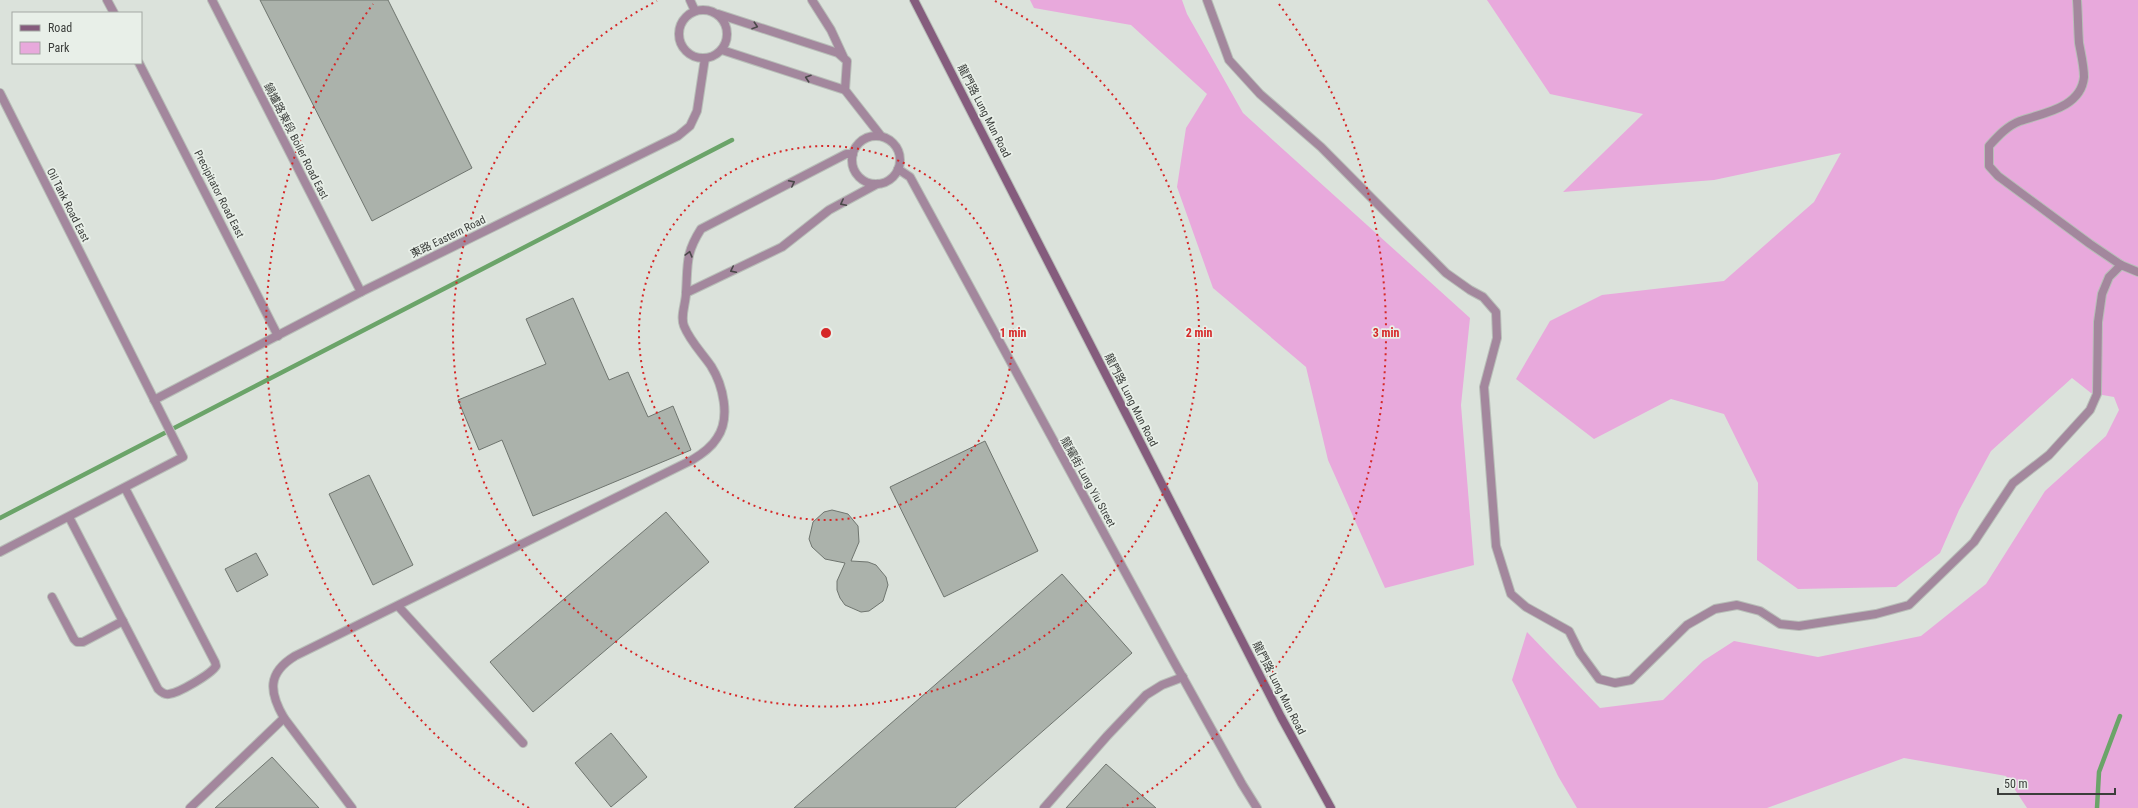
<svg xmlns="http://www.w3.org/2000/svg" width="2138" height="808" font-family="'Roboto Condensed','Noto Sans TC',sans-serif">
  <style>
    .green { fill: #e8a9dc }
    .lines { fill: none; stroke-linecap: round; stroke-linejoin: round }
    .stream { stroke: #6ba469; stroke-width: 4.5 }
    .building { fill: #abb2ab; stroke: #6f756f }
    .lane-casing { stroke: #b8beb8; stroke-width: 10 }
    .street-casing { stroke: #b8beb8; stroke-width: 10 }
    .secondary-casing { stroke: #b8beb8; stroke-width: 10 }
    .lane { stroke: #a3879d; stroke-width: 8 }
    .street { stroke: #a3879d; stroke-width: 8 }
    .secondary { stroke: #855c7d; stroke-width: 8 }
    .oneway { stroke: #4b494a }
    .ring { fill: none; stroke: #d62828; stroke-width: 2; stroke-dasharray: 2 4 }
    .labels { text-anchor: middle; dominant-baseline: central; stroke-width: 3.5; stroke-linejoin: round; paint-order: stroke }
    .street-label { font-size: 11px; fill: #3b3e3b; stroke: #e8efe8 }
    .centre { fill: #d62828; stroke: #e8efe8; stroke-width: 2 }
    .ring-label { font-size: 12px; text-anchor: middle; font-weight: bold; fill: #d62828; stroke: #e8efe8; stroke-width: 3.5; stroke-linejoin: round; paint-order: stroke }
  </style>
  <rect width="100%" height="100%" fill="#dbe2db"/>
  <g class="green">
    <polygon points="1030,0 1182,0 1187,14 1243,113 1470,318 1461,405 1474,565 1385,588 1328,460 1306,367 1213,288 1177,187 1186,128 1207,94 1131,25 1034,8"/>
    <polygon points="1487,0 2138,0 2138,808 2027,808 2006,776 1904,758 1767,808 1577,808 1558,776 1512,680 1527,632 1600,708 1663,700 1703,661 1734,641 1818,657 1921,636 1986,584 2045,491 2106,436 2119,410 2114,397 2091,393 2072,378 1991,451 1959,510 1940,553 1896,587 1798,589 1757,560 1758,483 1724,414 1671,399 1594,439 1516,379 1550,321 1602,295 1724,281 1814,202 1841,153 1714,180 1563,192 1643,114 1550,94"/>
  </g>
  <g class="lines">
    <g class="stream">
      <polyline points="0,518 732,140"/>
      <polyline points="2097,808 2099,772 2120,716"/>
    </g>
  </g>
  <g class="building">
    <polygon points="260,0 388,0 472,168 372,221"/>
    <polygon points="573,298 609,380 628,372 648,417 673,406 691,450 533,516 502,440 479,450 458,400 546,364 526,319"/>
    <polygon points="985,441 1038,551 944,597 890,487"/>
    <polygon points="369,475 413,565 373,585 329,494"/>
    <polygon points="832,510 848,514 858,526 859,542 851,561 868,562 876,565 886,577 888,585 883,601 869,611 861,612 845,605 840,598 837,590 837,581 845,563 825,559 812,547 809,539 813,522 824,512"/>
    <polygon points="666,512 709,562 533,712 490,662"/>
    <polygon points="256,553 268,575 237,592 225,569"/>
    <polygon points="1062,574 1132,653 955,808 794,808"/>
    <polygon points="611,733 647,777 611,807 575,763"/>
    <polygon points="272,757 319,808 215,808"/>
    <polygon points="1106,764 1156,808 1066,808"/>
  </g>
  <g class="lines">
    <defs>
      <g id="lane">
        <polyline points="107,0 114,13"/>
        <polyline points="212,0 361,292"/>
        <polyline points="690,0 695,11"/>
        <polyline points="812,0 831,30 843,56"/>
        <polyline points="1207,0 1229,60 1260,94 1321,147 1446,273 1470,290 1483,297 1496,312 1497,338 1484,387 1496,546 1511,594 1526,607 1569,631 1580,653 1599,679 1615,683 1631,680 1687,625 1715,609 1737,605 1760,611 1780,624 1799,626 1876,614 1909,605 1974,542 2013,483 2049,455 2090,410 2097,394 2098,322 2102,294 2109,277 2121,265"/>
        <path d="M2077,0C2078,14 2078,29 2079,43C2081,54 2084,66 2084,77C2081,108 2043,113 2020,121C2007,126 1998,136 1989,146V166L1998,176L2090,244L2121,265L2138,272"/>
        <circle cx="703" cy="34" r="24"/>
        <polyline points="718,14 838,53 847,61 845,90"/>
        <polyline points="722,50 845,90 881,136"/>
        <polyline points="139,63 278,336"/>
        <polyline points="0,93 183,457 0,552"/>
        <circle cx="876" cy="160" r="24"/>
        <polyline points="686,293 782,247 829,210 877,184"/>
        <polyline points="154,400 361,292 678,136 690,126 697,111 705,58"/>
        <path d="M69,517L158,689C161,692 165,695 169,694C179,693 211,674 216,666L215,662L125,488"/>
        <polyline points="52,597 74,639 77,642 83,642 123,621"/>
        <polyline points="398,606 523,743"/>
        <polyline points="190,808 284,718"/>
        <path d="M352,808L284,718C269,692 267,673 295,656L692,460C702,454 711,448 717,438C731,418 723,385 711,366C702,353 690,341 684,326C680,316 686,303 686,293C688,264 685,254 701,229L846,154H853"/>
        <polyline points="1044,808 1107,736 1146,695 1162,685 1183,677"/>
      </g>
      <polyline id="street" points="898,169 910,177 1173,660 1242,784 1257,808"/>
      <polyline id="secondary" points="914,0 1281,717 1331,808"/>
    </defs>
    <use href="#lane" class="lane-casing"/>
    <use href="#street" class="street-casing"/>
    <use href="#secondary" class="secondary-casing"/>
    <use href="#lane" class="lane"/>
    <use href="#street" class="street"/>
    <use href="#secondary" class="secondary"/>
  </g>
  <defs><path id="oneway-chevron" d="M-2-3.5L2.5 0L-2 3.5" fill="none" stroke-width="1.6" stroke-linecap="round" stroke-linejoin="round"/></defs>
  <g class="oneway">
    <use href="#oneway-chevron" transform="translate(755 26) rotate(18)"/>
    <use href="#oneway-chevron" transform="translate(808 78) rotate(-162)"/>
    <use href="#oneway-chevron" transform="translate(792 183) rotate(-27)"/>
    <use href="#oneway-chevron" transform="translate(843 203) rotate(153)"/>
    <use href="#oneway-chevron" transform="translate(689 254) rotate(-75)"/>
    <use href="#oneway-chevron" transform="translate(733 270) rotate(154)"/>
  </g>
  <g class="ring">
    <circle cx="826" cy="333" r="187"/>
    <path d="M995 1A373 373 0 1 1 657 1"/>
    <path d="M529 808A560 560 0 0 1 373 4M1279 4A560 560 0 0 1 1123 808"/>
  </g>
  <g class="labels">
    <g class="street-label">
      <text transform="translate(984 111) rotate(63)">龍門路 Lung Mun Road</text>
      <text transform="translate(296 141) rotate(63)">鍋爐路東段 Boiler Road East</text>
      <text transform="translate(219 194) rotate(63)">Precipitator Road East</text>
      <text transform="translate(68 205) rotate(63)">Oil Tank Road East</text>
      <text transform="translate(448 237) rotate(-26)">東路 Eastern Road</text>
      <text transform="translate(1131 400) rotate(63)">龍門路 Lung Mun Road</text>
      <text transform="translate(1088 482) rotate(61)">龍耀街 Lung Yiu Street</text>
      <text transform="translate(1279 688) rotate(63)">龍門路 Lung Mun Road</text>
    </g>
  </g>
  <circle cx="826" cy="333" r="6" class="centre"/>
  <g class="ring-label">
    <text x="1013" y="337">1 min</text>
    <text x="1199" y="337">2 min</text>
    <text x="1386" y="337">3 min</text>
  </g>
  <rect x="12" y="12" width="130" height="52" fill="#e8efe8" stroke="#a3a8a3"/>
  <rect x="20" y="25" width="20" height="6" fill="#855c7d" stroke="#a3a8a3"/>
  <text x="48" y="32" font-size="12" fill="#3b3e3b">Road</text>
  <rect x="20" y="42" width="20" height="12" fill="#e8a9dc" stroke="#a3a8a3"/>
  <text x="48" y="52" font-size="12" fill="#3b3e3b">Park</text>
  <path d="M1998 788v6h117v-6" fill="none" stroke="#3b3e3b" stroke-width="2"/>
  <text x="2004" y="788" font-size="12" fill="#3b3e3b" stroke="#e8efe8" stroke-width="3" paint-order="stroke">50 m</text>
</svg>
